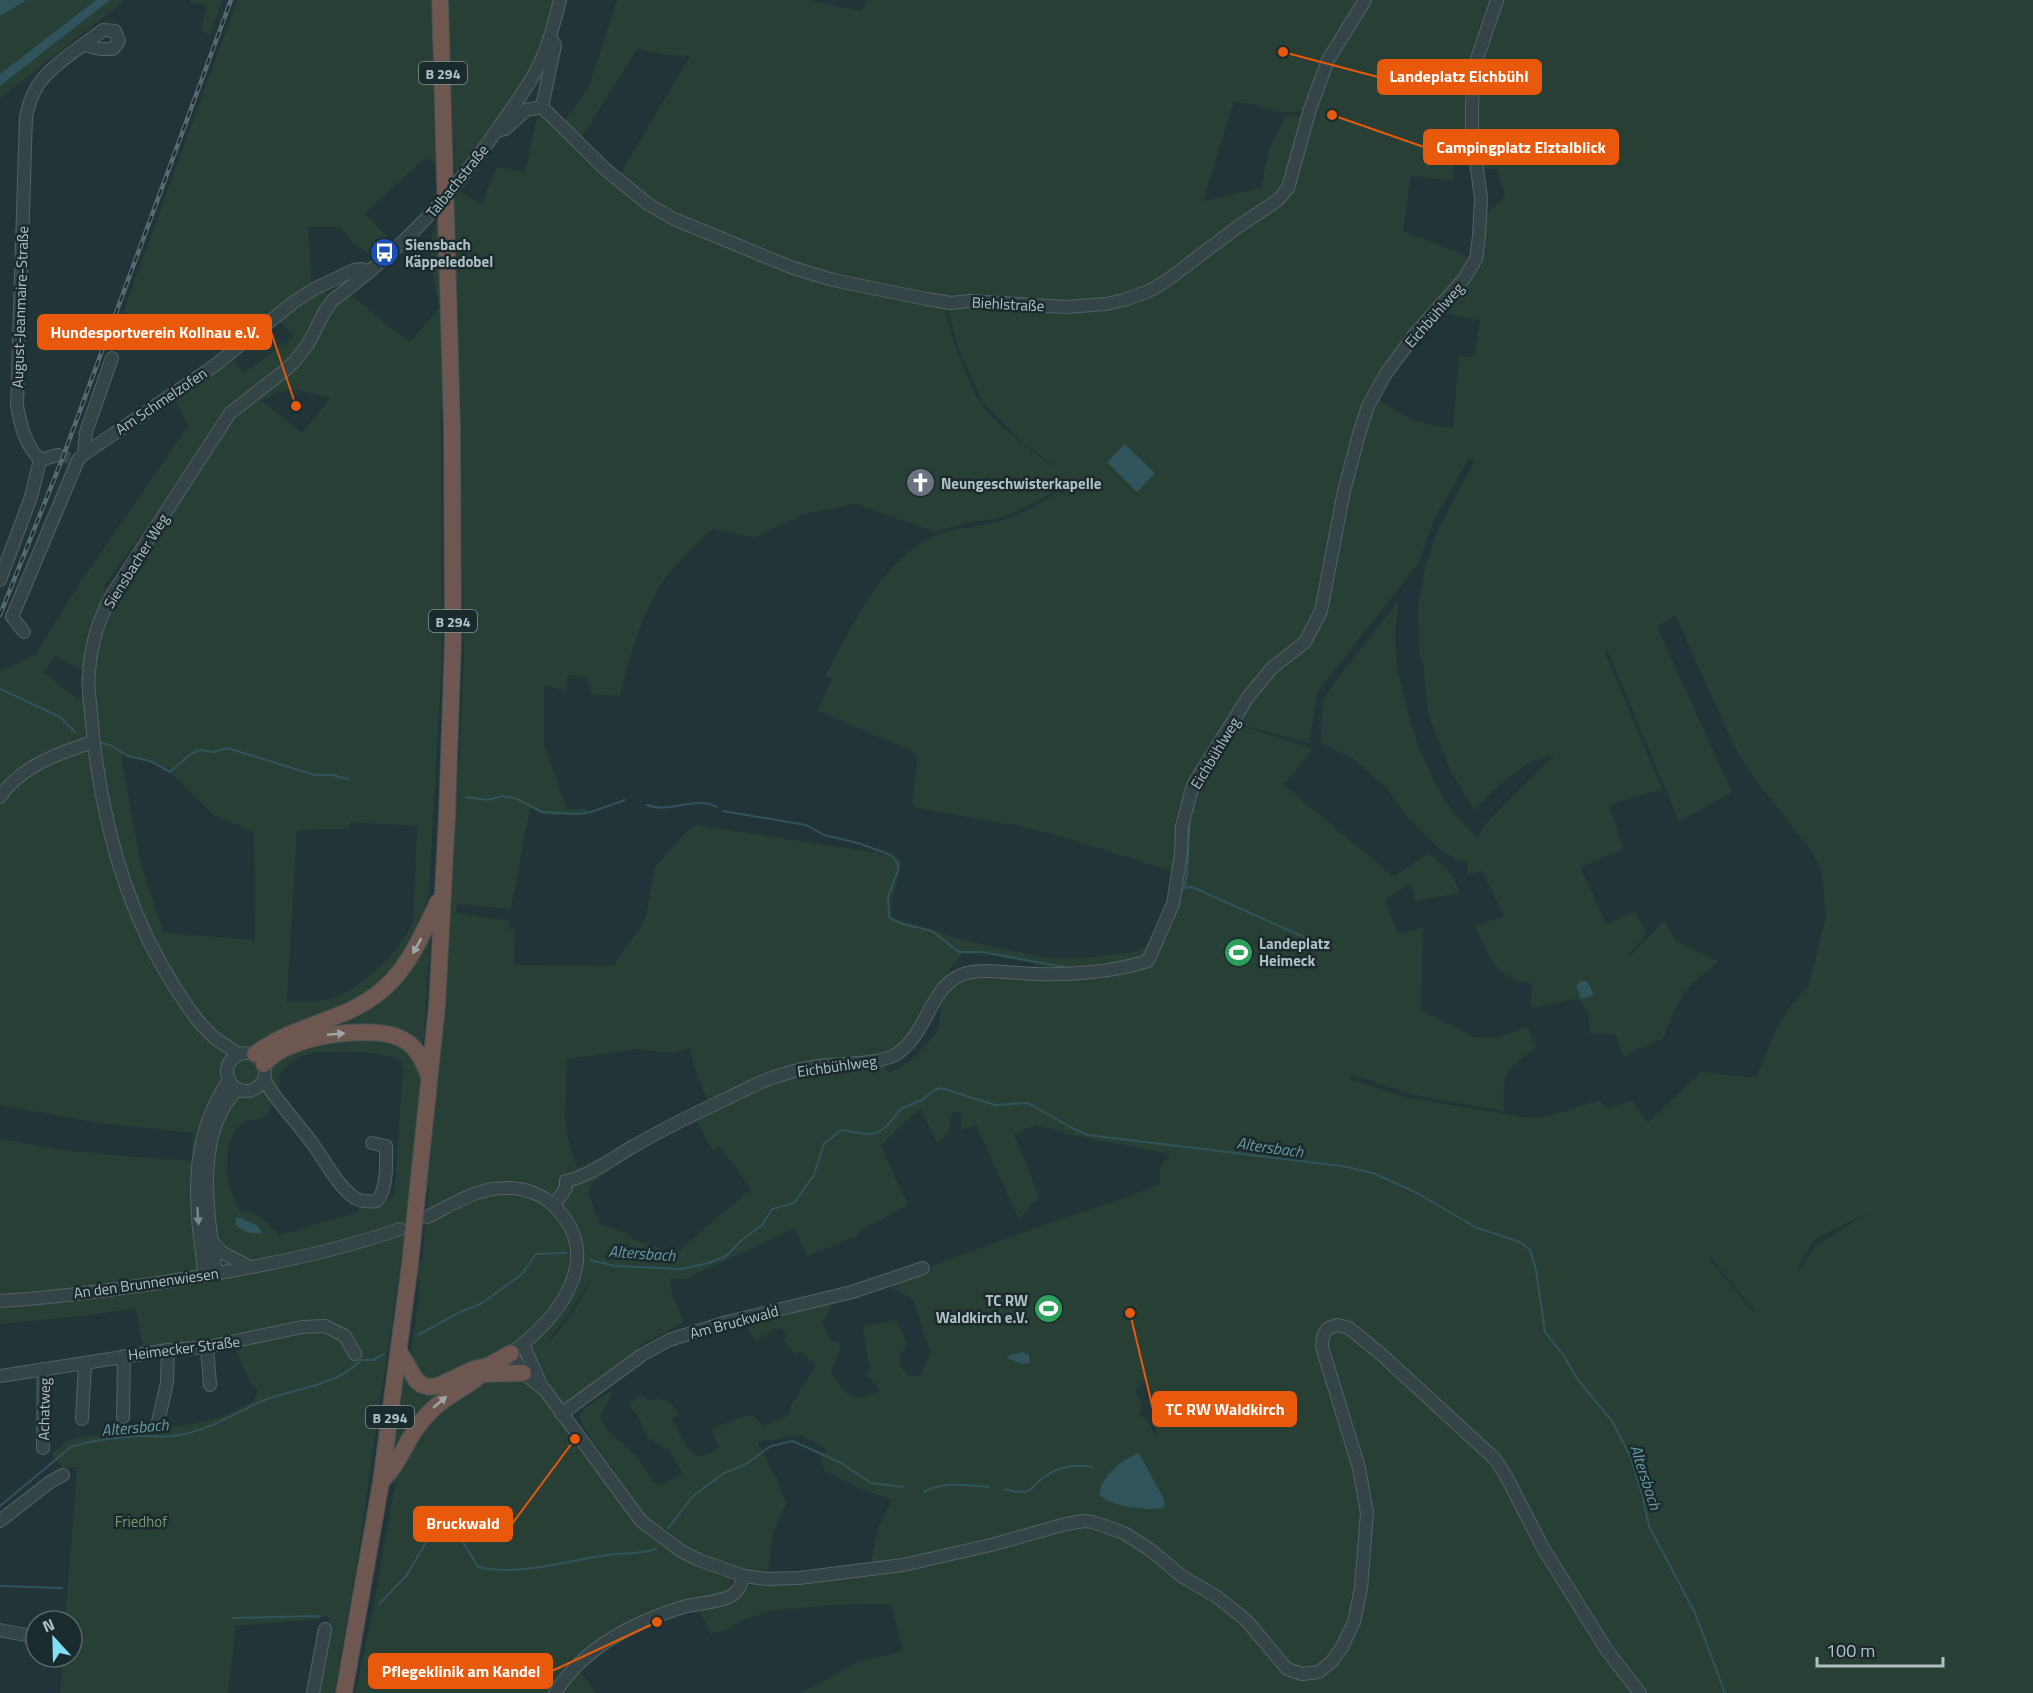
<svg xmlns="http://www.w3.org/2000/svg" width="2033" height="1693" font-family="'Titillium Web',sans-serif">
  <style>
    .green { fill: #273f35; fill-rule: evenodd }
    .water { fill: #30545b }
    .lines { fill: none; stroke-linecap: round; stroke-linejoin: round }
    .stream { stroke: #30545b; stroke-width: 2 }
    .minor-tunnel { stroke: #36494d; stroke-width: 12; stroke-dasharray: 12 6; stroke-linecap: butt }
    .minor-casing { stroke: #526366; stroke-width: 14 }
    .highway-casing { stroke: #3f5053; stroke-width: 18 }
    .minor { stroke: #344548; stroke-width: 12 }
    .highway { stroke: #6e5751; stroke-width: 16 }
    .rail-casing { stroke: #566b6f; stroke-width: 4.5 }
    .rail { stroke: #1a2a2d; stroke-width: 2; stroke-dasharray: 7; stroke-linecap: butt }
    .highway-bridge-casing { stroke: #3f5053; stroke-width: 18; stroke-linecap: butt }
    .highway-bridge { stroke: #6e5751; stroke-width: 16 }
    .oneway { fill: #9fa6a8 }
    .oneway2 { fill: #78898d }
    .labels { text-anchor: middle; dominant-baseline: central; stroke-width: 5; stroke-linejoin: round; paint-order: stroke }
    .shield { fill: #1a2a2d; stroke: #829497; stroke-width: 1.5 }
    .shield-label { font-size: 14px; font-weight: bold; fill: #afc1c5 }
    .street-label { font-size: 15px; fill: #afc1c5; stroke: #1a2a2d }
    .poi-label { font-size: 15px; font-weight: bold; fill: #afc1c5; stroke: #1a2a2d; text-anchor: start }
    .park-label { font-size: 15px; fill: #769a6e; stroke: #1a2a2d }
    .water-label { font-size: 16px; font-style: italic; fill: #679ba4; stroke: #1a2a2d }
    .leader { fill: none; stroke: #e8590c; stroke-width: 2 }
    .callout-dot { fill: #e8590c; stroke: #1a2a2d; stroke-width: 2 }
    .callout { fill: #e8590c; stroke: #e8590c; stroke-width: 2 }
    .callout-label { font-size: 16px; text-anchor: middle; font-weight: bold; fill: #fff }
  </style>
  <rect width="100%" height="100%" fill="#213438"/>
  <g class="green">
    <polygon points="27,0 96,0 0,74 0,16"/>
    <polygon points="110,0 125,0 0,98 0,86"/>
    <polygon points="191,0 222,0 210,35 201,30 206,5 191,3"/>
    <path d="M237,0H431L435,164L427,158L423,160L365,213L393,242L389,248L377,258L354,244L340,227H308L312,284L319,286L333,300L346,291L410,343L440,307C433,282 426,242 438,217C443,208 453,199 459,191L481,204L497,167L525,172L538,113L540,110L545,111L560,126L588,89L617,0H807L861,11L866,4V0H1364L1327,59L1310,108C1281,121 1262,103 1234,102L1203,201L1261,188L1269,149L1286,116L1300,114L1311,110L1329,60L1367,0H2033V1693H801L860,1661L902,1651L891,1604L834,1605L768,1611L744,1620L726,1630L711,1634L698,1607L729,1600L739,1596L753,1583L766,1579L799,1578L870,1568L877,1530L892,1500L862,1489L824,1470L820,1459L827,1450L801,1435L758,1442L770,1467L778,1479L781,1492L787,1503L773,1532L768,1573L740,1570L684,1549L677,1556L732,1580V1591C716,1600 696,1600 679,1605C627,1622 576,1644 548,1693H355L371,1620L395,1484L391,1460L402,1371L407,1374L419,1297L418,1262L422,1261L429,1188H426L430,1162L450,913L462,698L464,655L460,454L461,406L441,405L442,659L429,892L417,934L430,940L423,1053L405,1233L356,1569L334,1693H313L325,1629L330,1621L326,1614L320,1619L236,1626L228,1693H60L63,1657H72V1621H65L77,1467H63L51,1454L71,1439L144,1427L182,1426L222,1417L254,1401L258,1391L252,1385L232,1343L144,1353L136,1308L91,1315L0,1324V1138C62,1153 128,1156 191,1161L193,1133L99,1123L0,1105V671L35,655L79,584L188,426L172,393L229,353L244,373L295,336L270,314L110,348ZM637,49L668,55L690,56L617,179L579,142ZM1475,161L1478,170L1497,169L1505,197L1481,219L1476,259L1403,231L1411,176L1453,181L1454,164ZM1282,194L1286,195C1271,213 1245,223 1227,238C1204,256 1177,283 1150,294C1093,320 1013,306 951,303L949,313L958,348L983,403L1022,442L1055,466C1038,459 992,420 981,404C972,390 946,328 947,313C947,309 949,304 950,299C1000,301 1057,309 1107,301C1156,292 1193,255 1232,227C1248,215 1267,207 1282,194ZM1437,312L1480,320L1474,356L1459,357L1453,427C1425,430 1396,411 1373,396C1390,365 1412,338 1437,312ZM295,389L330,398L302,433L262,401L276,393ZM235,408L240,410L230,413L218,430L115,590L104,586L147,527L223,410ZM1470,457L1474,462L1437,531L1424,571L1418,606L1419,654L1423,665L1428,714L1450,770L1474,810C1497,788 1522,759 1555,755L1483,826L1478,839L1452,811L1436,785L1423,757L1413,730L1397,667L1395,633L1399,600L1331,687L1323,701L1320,742L1352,758L1386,787L1407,817L1441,850L1457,860L1468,862L1467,875L1482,871L1504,916L1475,926C1489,956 1495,980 1532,983L1530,1008L1577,999L1588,1011L1590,1034H1615L1623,1056L1663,1039C1679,998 1683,988 1719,962L1676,941L1664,920L1629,957L1628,955L1647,933L1634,911L1607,924L1580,867L1624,849L1609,805L1662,789L1604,650L1607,649L1679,822L1732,792L1657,627L1675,615L1734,746L1751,774L1812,852L1821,870L1826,916L1809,985L1792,1004L1777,1027L1756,1078L1701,1072L1648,1122L1631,1100L1608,1110L1600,1100L1542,1118L1523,1117L1408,1098L1349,1079L1351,1074L1409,1094L1504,1111C1502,1070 1506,1072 1537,1046L1527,1027L1497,1038L1473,1037L1458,1028L1421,1011L1423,928L1398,934L1385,900L1410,883L1415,901L1461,893L1451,874L1429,853L1394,877L1284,785L1313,749L1245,727L1230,725L1244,703L1235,723L1309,743L1318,691L1418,564L1434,520ZM1056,487L1070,496L1058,492C1042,503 1023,513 1005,519C983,527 959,527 938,535C882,556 852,628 825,676L832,679L817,711L912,751L917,755V761L912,803L916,808L1020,826L1053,834L1177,873L1172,904L1152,948L1146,947L1134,952L1084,958H1048L958,939L944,933L895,919C884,907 902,876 901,859L891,855L695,825L685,834L655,866L645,920L613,966L514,965L515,928L507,930L510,921L456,913L457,904L511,909L530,808L544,815H588L587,809H567L544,744V685L566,691L568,675L586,677L592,694L620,696C630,654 642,612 667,576C680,558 696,544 712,529L755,538L804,514L857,504L934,532L966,523L1004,517L1043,499ZM55,656L88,674L90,697L77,699L44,672ZM123,753L128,756L150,761L170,772L215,816L254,832L255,940L164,933L140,861L122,761ZM351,822L417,826L413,922C399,952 364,986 333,998C318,1003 302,1002 287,1002L297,830L349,829ZM962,954L992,955L1034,964L1033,971H966L947,979L946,974ZM949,987L941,1005L938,1030L917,1055L900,1068L888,1073L883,1063C930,1047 921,1015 949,987ZM637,1049L671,1053L690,1049L695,1070L709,1105L577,1168L568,1139L565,1119L567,1059ZM315,1052C344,1052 374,1049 401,1061L403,1070L394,1196L377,1206L359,1207L358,1212L279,1235L262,1218L249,1212L239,1210C236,1200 229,1189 228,1179C226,1162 227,1133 243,1123C249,1120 259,1119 266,1117L280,1085L279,1075L285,1067L300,1057ZM920,1108L937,1143L949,1132L952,1112L961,1114V1130L976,1125L1019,1220L1039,1196L1014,1134L1037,1125L1076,1136L1170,1154L1159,1170L1160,1184L1128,1197L1043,1225L932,1266L931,1271L891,1285L892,1288L913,1299L930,1352L920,1377L908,1375L900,1366V1352L906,1349V1340L896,1320L867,1326L863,1330C867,1344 866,1356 870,1370L866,1373L880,1391L862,1399L845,1392L831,1373L841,1347L838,1342L830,1341L822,1323L832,1307L830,1301L744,1323L756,1342L774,1329H782L787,1336L783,1340L796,1355L800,1352L816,1365L792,1403L787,1416L763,1426L754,1416L748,1415L711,1429L719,1446C714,1453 705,1455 696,1456L686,1446L672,1419L679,1413L672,1404L658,1398L648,1400L644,1396H639L628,1405L636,1413L648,1438L669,1451L683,1474L658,1486C646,1474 640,1458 628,1448C615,1437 607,1434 600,1416L612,1395L611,1391L586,1407L579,1416L585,1430L641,1509L632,1517L553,1412L641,1351L639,1346L684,1322L672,1295L670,1279H686L795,1228L806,1256L858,1236V1232L908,1205L881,1146ZM694,1116L713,1151L719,1146L751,1189L675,1254L629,1237L630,1234L600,1224L588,1192L592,1183L649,1144ZM1870,1212L1815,1246L1799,1271L1798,1268L1815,1239ZM239,1217L258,1226L261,1233C251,1235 244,1233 236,1225L235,1219ZM1711,1258L1754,1310L1753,1312L1710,1260ZM590,1281L591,1282L572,1314L549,1342L548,1340L571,1311ZM1146,1379L1155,1416L1156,1436L1146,1417L1139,1416L1142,1403L1135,1391Z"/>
    <polygon points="448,0 554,0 541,47 529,75 458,174 455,171"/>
    <polygon points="576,1665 595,1693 555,1693"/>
  </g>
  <g class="water">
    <polygon points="0,0 27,0 0,16"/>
    <polygon points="96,0 110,0 0,86 0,74"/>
    <polygon points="1125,444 1155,473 1137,492 1107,462"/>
    <polygon points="1581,981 1587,981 1594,995 1581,999 1576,986"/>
    <path d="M239,1217L258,1226L262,1233C250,1234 244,1233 236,1225L235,1219Z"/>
    <polygon points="1023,1352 1029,1355 1030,1363 1022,1364 1007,1358 1009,1355"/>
    <path d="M1139,1453L1164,1499L1165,1506C1154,1514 1105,1505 1099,1494C1101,1476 1123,1459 1139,1453Z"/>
  </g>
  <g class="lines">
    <g class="stream">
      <polyline points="0,689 60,717 75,732"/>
      <polyline points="101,743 110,745 128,756 150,761 170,772 192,753 200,750 214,752 227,748 315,775 333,775 348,779"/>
      <polyline points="1223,749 1237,729"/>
      <polyline points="466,797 488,800 502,796 515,798 542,812 579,814 591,812 625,800"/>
      <path d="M647,805C667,814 698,795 717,807"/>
      <polyline points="723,811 806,825 824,835 858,843 891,855 898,864 898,870 888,897 889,918 903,924 932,931 959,952 982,952 1070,968"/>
      <polyline points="1184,887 1187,876 1190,818"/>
      <polyline points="1180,894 1184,888 1192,887 1315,942"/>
      <polyline points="590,1260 615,1266 681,1269 709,1263 726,1256 743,1239 762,1225 772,1209 794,1203 814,1175 824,1144 841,1130 866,1134 877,1133 887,1126 901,1109 922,1100 934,1090 941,1088 995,1105 1028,1103 1074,1129 1088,1135 1342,1166 1373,1173 1415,1192 1477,1228 1520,1242 1530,1250 1536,1270 1545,1332 1564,1356 1576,1377 1612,1421 1631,1458 1643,1498 1649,1526 1695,1613 1725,1693"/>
      <polyline points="418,1335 458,1313 482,1303 522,1274 536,1254 566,1253"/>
      <path d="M1005,1489C1012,1491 1021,1494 1028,1491C1033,1488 1038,1481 1043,1478C1057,1467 1075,1464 1092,1467"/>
      <path d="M924,1492C944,1481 967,1485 989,1487"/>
      <path d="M0,1506L71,1447C94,1439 120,1437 144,1436C155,1436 169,1438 180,1435C210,1430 238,1411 265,1400C298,1387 335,1387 361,1360H373L384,1354"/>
      <polyline points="668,1528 693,1496 724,1473 746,1464 771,1446 793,1441 841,1463 871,1483 903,1487"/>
      <path d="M455,1529L478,1567C523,1577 570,1559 615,1554C630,1553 642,1554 656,1549"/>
      <polyline points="0,1586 62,1588"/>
      <polyline points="379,1604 407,1575 425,1544 436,1530"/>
      <polyline points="233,1618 320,1616"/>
    </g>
    <polyline class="minor-tunnel" points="58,455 78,460"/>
    <defs>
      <g id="minor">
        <polyline points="542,107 605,169 648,204 674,219 793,268 833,280 926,299 951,303 970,301 1066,307 1106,304 1124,300 1149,291 1166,281 1236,228 1278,200 1288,188 1310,109 1328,60 1365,0"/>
        <polyline points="501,130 505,129 526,110 542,107 555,45 550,37"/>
        <polyline points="84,454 86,432 112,358"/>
        <path d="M40,460C25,444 21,427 17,406L26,116C29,105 31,95 38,85C51,65 83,46 103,30L115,31L119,41L113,49H100L84,45"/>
        <polyline points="40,460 58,455"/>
        <polyline points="0,580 31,497 40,460"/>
        <polyline points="24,632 12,617 78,460 84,454 214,366 294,302 314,289 354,270 362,269 369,272"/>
        <path d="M0,797C21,766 59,753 93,742"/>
        <circle cx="246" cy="1072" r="19"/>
        <path d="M238,1054C231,1048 223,1044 216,1039C200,1026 187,1006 176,989C122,906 99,810 91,713C90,700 87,685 89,672C91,643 100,615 115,590L230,413L283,372L294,362L308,344L325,311L333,300C401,250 449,199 497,130C510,110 526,91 537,69C548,47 554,24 560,0"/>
        <path d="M264,1080C278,1103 296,1121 312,1143C324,1159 338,1187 355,1198C362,1202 370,1202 377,1201C388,1188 386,1162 386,1146L372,1143"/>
        <path d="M554,1205L566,1188V1181C591,1176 612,1158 634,1146C665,1128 696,1113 728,1098C741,1092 755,1084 769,1079C785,1073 801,1069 818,1066C838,1063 882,1065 898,1053C927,1033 930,989 959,976C979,966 1014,974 1036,974C1073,975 1112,972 1148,961L1173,904L1181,854L1182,826L1193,785L1248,697L1272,668L1305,642L1321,611L1344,491L1359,434L1368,406L1385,375L1415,334L1463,280L1476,259L1479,236L1481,198L1472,132V102L1477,59L1497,0"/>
        <path d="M427,1217C450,1206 477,1188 504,1188C523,1187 544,1194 557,1209C606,1260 556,1321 511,1353L523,1373L545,1390L641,1521L681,1551L699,1560L744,1576L766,1579L799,1578L903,1565L991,1545L1066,1524L1084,1521L1093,1522L1124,1533L1149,1549L1183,1577L1217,1597L1246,1620L1287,1669L1302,1674L1319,1672L1332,1661L1342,1647L1354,1622L1361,1588L1367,1513L1359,1468L1322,1347L1323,1336L1328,1328L1338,1325L1349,1328L1382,1355L1495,1459L1506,1476L1543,1548L1608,1652L1640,1693"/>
        <polyline points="213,1242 221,1252 250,1267"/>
        <path d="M216,1274C209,1218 192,1134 238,1089"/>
        <path d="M205,1276C195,1206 187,1141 229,1080"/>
        <path d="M0,1301C79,1296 157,1284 236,1270C291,1260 346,1248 400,1229"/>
        <polyline points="523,1344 541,1385"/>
        <polyline points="207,1347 210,1385"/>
        <polyline points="0,1376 168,1350 207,1347 302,1327 325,1326 345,1336 355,1354"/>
        <polyline points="561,1414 642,1355 669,1340 727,1322 852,1292 923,1268"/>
        <polyline points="123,1417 124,1356"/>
        <polyline points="82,1419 85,1363"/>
        <polyline points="157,1426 167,1383 168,1350"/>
        <polyline points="43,1448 44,1369"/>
        <polyline points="0,1521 50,1482 63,1475"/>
        <polyline points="0,1630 36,1637"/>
        <polyline points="313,1693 325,1629"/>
        <path d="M555,1693C584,1647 633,1623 683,1607C698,1603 715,1603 729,1597C738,1593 741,1585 744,1576"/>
      </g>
      <g id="highway">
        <polyline points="440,0 444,146"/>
        <path d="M255,1054C279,1036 306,1028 334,1017C397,994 411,958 438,902"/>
        <path d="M264,1064C285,1036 370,1024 400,1038C416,1045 422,1059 428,1073"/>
        <polyline points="418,1187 437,1006 447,816 453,640 452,426"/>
        <polyline points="399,1351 416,1380 422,1385 430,1387 440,1385 474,1369 488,1366 511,1353"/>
        <polyline points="483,1374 523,1373"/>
        <path d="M381,1482C386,1476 392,1470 396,1463C408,1443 415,1425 433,1409C449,1393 476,1384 488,1366"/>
        <polyline points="344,1693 381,1482 410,1264"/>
      </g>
    </defs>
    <use href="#minor" class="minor-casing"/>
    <use href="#highway" class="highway-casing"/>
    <use href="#minor" class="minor"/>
    <use href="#highway" class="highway"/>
    <defs>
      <polyline id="rail" points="0,615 63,457 231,0"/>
    </defs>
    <use href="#rail" class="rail-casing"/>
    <use href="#rail" class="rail"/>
    <defs>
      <g id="highway-bridge">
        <polyline points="444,146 452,426"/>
        <polyline points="410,1264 418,1187"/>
      </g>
    </defs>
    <use href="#highway-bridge" class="highway-bridge-casing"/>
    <use href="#highway-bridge" class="highway-bridge"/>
  </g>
  <defs><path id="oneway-solid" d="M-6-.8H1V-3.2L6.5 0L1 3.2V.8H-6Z" transform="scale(1.5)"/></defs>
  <g class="oneway">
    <use href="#oneway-solid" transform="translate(417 946) rotate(119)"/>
    <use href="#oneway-solid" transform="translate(336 1034) rotate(-5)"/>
    <use href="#oneway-solid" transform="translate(440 1402) rotate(-40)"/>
  </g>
  <use class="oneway2" href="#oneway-solid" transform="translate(198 1216) rotate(86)"/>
  <defs>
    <symbol id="bus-disc" viewBox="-11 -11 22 22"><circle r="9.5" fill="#1a4fb4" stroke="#1a2a2d"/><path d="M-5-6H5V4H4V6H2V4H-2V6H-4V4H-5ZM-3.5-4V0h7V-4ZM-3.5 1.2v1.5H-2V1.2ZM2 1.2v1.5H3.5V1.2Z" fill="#fff"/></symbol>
    <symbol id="church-disc" viewBox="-11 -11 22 22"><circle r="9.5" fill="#6b7280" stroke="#1a2a2d"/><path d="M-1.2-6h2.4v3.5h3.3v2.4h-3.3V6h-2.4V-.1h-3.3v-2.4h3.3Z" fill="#fff"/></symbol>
    <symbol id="stadium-disc" viewBox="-11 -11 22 22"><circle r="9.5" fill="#2e9e5b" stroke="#1a2a2d"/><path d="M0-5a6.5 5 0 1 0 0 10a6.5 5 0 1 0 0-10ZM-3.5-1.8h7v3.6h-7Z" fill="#fff"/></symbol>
  </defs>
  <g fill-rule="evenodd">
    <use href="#bus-disc" x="368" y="236" width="33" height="33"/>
    <use href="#church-disc" x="904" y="466" width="33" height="33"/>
    <use href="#stadium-disc" x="1222" y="936" width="33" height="33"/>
    <use href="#stadium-disc" x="1032" y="1292" width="33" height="33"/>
  </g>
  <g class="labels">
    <g class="shield">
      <rect x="419" y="62" width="48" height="22" rx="4.5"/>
      <rect x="429" y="610" width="48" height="22" rx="4.5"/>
      <rect x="366" y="1406" width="48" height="22" rx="4.5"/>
    </g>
    <g class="shield-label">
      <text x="443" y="73">B 294</text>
      <text x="453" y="621">B 294</text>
      <text x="390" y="1417">B 294</text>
    </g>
    <g class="street-label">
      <text transform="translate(457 181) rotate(-51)">Talbachstraße</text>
      <text transform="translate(1008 304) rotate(3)">Biehlstraße</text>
      <text transform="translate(20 307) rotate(-88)">August-Jeanmaire-Straße</text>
      <text transform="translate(1434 315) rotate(-49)">Eichbühlweg</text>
      <text transform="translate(161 401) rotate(-34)">Am Schmelzofen</text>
      <text transform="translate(136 561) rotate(-58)">Siensbacher Weg</text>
      <text transform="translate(1215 753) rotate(-59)">Eichbühlweg</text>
      <text transform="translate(837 1066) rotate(-8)">Eichbühlweg</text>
      <text transform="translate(146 1283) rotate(-8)">An den Brunnenwiesen</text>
      <text transform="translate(734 1322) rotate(-15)">Am Bruckwald</text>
      <text transform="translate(184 1348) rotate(-7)">Heimecker Straße</text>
      <text transform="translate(44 1409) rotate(-89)">Achatweg</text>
    </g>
    <g class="poi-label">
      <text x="405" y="244">Siensbach<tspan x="405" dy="17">Käppeledobel</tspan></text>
      <text x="941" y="483">Neungeschwisterkapelle</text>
      <text x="1259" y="943">Landeplatz<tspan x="1259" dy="17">Heimeck</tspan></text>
      <text x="1028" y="1300" text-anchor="end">TC RW<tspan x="1028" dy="17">Waldkirch e.V.</tspan></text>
    </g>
    <g class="park-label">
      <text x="141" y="1521">Friedhof</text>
    </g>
    <g class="water-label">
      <text transform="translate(1270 1147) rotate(8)">Altersbach</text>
      <text transform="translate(642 1253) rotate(4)">Altersbach</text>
      <text transform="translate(135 1427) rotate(-5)">Altersbach</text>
      <text transform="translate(1646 1477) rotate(72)">Altersbach</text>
    </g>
  </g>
  <path class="leader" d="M1283 52L1378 77M1332 115L1424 147M296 406L271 332M1130 1313L1153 1409M575 1439L512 1524M657 1622L552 1671"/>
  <g class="callout-dot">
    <circle cx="1283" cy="52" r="6"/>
    <circle cx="1332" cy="115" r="6"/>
    <circle cx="296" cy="406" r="6"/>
    <circle cx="1130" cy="1313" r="6"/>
    <circle cx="575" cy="1439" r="6"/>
    <circle cx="657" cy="1622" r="6"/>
  </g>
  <g class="callout">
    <rect x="1378" y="60" width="163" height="34" rx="6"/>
    <rect x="1424" y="130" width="194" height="34" rx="6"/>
    <rect x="38" y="315" width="233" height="34" rx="6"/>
    <rect x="1153" y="1392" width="143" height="34" rx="6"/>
    <rect x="414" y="1507" width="98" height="34" rx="6"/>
    <rect x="369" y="1654" width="183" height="34" rx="6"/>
  </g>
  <g class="callout-label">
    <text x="1459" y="82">Landeplatz Eichbühl</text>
    <text x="1521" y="153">Campingplatz Elztalblick</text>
    <text x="155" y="338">Hundesportverein Kollnau e.V.</text>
    <text x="1225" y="1415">TC RW Waldkirch</text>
    <text x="463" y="1529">Bruckwald</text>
    <text x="461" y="1677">Pflegeklinik am Kandel</text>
  </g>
  <g transform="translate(54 1639) rotate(338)"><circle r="28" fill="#1a2a2d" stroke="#56666a" stroke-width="1.5"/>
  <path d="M0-4.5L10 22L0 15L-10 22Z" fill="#81e0f7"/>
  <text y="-9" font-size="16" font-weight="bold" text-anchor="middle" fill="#afc1c5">N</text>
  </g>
  <path d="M1817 1657v9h126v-9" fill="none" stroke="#afc1c5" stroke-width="3"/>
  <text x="1826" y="1657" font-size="18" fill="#afc1c5" stroke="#1a2a2d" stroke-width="4.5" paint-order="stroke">100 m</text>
</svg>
